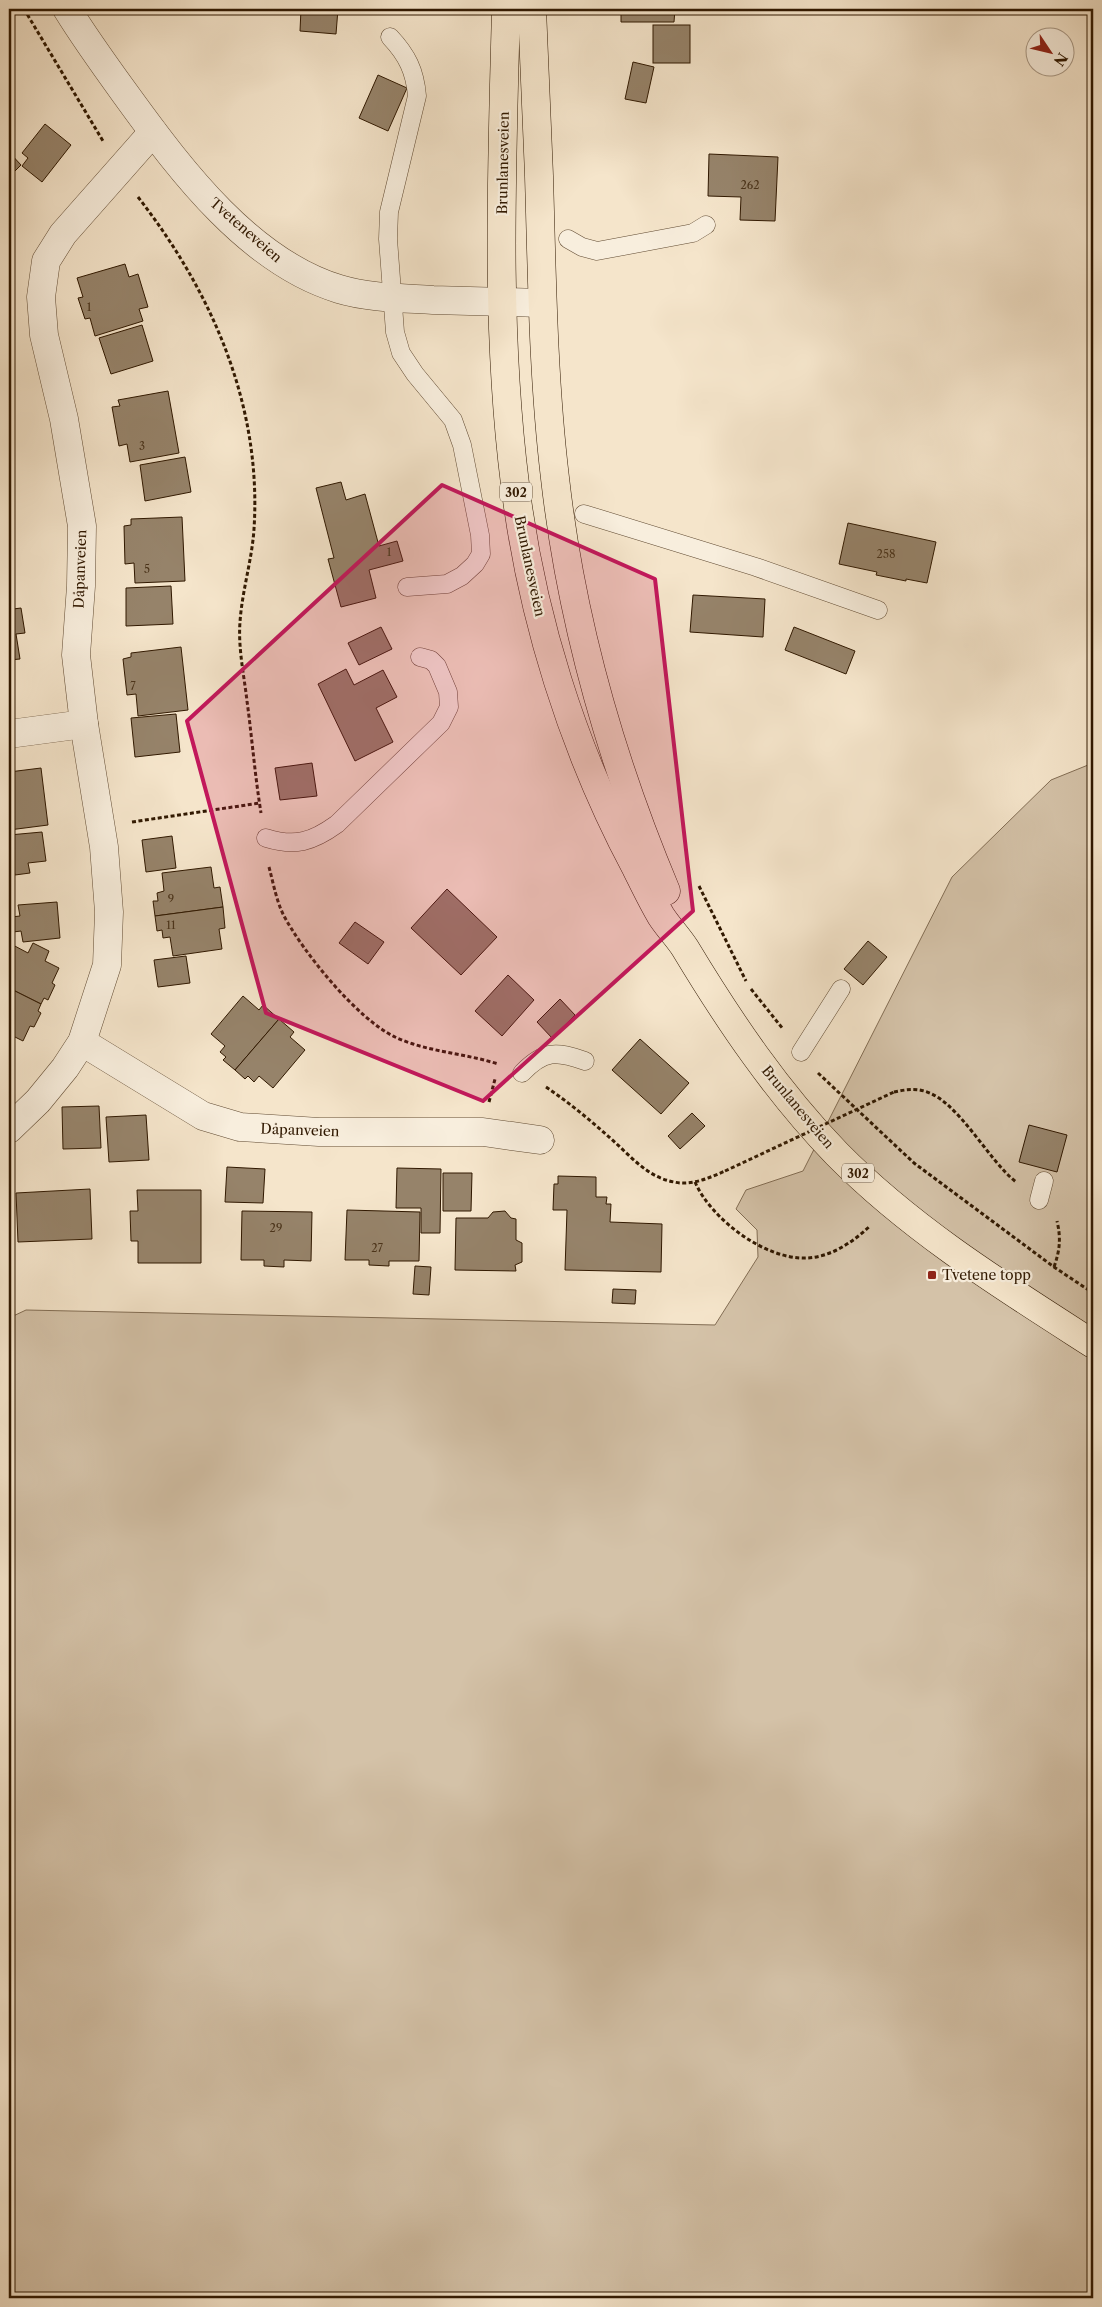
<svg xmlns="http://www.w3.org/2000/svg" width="1102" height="2307" font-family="'Libre Caslon Text',serif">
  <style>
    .green { fill: #d4c2a8; stroke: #826d54 }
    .building { fill: #96836a; stroke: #301800 }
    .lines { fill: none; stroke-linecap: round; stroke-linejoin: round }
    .service-casing { stroke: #614b33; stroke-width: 19 }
    .minor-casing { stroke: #614b33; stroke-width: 29 }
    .tertiary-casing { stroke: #614b33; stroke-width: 29 }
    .primary-casing { stroke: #301800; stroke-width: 29 }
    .path { stroke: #301800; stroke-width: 3; stroke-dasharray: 4 2.5; stroke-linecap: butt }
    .service { stroke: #f8eedd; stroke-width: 18 }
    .minor { stroke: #f8eedd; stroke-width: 28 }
    .tertiary { stroke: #f8eedd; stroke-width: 28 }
    .primary { stroke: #f5e5cb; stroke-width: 28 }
    .path-bridge { stroke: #301800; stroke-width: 3; stroke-dasharray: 4 2.5; stroke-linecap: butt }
    .marked { fill: #c2185b; fill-opacity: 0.2; stroke: #c2185b; stroke-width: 4; stroke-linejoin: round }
    .poi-dot { fill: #8f2418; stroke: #f8eedd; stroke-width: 2 }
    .labels { text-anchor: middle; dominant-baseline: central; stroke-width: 4.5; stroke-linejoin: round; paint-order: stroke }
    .number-label { font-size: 11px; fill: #4a331a }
    .shield { fill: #f8eedd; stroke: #6c5842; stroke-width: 1 }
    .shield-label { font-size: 12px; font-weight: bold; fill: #301800 }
    .street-label { font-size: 14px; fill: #301800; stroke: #f8eedd }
    .poi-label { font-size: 14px; fill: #301800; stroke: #f8eedd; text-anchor: start }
  </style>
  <rect width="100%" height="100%" fill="#f5e5cb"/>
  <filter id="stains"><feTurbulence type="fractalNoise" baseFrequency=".004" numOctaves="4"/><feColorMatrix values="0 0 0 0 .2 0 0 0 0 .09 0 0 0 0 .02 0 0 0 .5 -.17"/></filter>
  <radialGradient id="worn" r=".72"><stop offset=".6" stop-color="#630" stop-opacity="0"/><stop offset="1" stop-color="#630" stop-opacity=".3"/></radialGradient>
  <polygon class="green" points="1093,763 1093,2298 9,2298 9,1318 26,1310 715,1325 758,1257 757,1230 736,1209 746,1190 803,1171 952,877 1051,780"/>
  <g class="building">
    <polygon points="301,9 338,9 336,34 300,31"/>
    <polygon points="621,9 675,9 674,22 621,22"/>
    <rect x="653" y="25" width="37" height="38"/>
    <polygon points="633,62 654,67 646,103 625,99"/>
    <polygon points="378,75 407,88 388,131 359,118"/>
    <polygon points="45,124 71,145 42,182 22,166 28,158 22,153"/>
    <polygon points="9,152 21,165 9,177"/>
    <polygon points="709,154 778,157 775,221 740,220 741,197 708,196"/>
    <polygon points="125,264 129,277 138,274 148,307 139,309 143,321 95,336 90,318 85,319 78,298 83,297 77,278"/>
    <polygon points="142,325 153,361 111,374 99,338"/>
    <polygon points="168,391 179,453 130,462 127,444 119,446 112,407 120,406 118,400"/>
    <polygon points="185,457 191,492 145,501 140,465"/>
    <polygon points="341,482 346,500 365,494 379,546 397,541 403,561 369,570 376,598 341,607 328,559 334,558 316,488"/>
    <polygon points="182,517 185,581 135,583 134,563 125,564 124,526 131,525 131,519"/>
    <polygon points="848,523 936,542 927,583 906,579 906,581 876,575 877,572 839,564"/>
    <polygon points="10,584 13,609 21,608 25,633 16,634 20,659 9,660"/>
    <polygon points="171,586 173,624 126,626 126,588"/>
    <polygon points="693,595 765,599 763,637 690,632"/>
    <polygon points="381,627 392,649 359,665 348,643"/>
    <polygon points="794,627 855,651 846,674 785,650"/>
    <polygon points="181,647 188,710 138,716 136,694 127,695 123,659 131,657 131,653"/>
    <polygon points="346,669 354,685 383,670 397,697 376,708 393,742 355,761 318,684"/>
    <polygon points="176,714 180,752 135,757 131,718"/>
    <polygon points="312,763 317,796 280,800 275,768"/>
    <polygon points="41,768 48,825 9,830 9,772"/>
    <polygon points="42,832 46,861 28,863 30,873 15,875 13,865 10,866 9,835"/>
    <polygon points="172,836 176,868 146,872 142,840"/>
    <polygon points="211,867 214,888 220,887 223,907 155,916 153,901 158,901 157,893 164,891 162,873"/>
    <polygon points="447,889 497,937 461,975 411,928"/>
    <polygon points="57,902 60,938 23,942 21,931 13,932 11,917 20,916 18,905"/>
    <polygon points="223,907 225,928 219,929 222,949 173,956 170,937 163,938 162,930 157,931 155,916"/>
    <polygon points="355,922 384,942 368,964 339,943"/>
    <polygon points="868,941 887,957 863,985 844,969"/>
    <polygon points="33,943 49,951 45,961 59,968 52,983 55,985 48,1000 44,998 41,1004 9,988 9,949 11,944 28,953"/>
    <polygon points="186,956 190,983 158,987 154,960"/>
    <polygon points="508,975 534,1000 502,1036 475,1011"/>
    <polygon points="9,988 41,1004 38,1011 41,1013 34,1027 30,1026 23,1041 9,1034"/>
    <polygon points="243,996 259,1010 263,1005 279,1019 235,1070 223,1060 226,1057 220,1052 225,1046 211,1034"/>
    <polygon points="560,999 575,1015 552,1038 537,1022"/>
    <polygon points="279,1019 294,1032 290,1037 305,1050 273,1088 259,1076 254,1082 248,1076 245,1079 235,1070"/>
    <polygon points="640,1039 689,1083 661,1114 612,1070"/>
    <polygon points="99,1106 101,1148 63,1149 62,1107"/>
    <polygon points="692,1113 705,1126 680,1149 668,1136"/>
    <polygon points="146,1115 149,1160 109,1162 106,1117"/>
    <polygon points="1029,1125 1067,1135 1057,1172 1019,1162"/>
    <polygon points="227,1167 265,1169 263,1203 225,1202"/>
    <polygon points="397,1168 441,1169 440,1233 421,1233 421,1208 396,1208"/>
    <polygon points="443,1173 472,1173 471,1211 443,1211"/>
    <polygon points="558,1176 596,1177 596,1197 607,1197 606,1204 611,1204 610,1222 662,1224 661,1272 565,1270 567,1210 553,1210 554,1184 558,1184"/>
    <polygon points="90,1189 92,1239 18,1242 16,1193"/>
    <polygon points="137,1190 201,1190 201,1263 138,1263 138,1241 131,1241 130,1211 138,1211"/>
    <polygon points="347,1210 420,1212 419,1261 389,1261 389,1266 369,1265 369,1260 345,1260"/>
    <polygon points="242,1211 312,1212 311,1261 284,1260 284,1267 264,1266 264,1260 241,1260"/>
    <polygon points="505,1211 511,1218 516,1219 516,1240 522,1243 522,1262 515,1265 516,1271 455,1270 456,1218 488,1218 493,1212"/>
    <polygon points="415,1266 431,1267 429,1295 413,1294"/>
    <polygon points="613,1289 636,1290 635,1304 612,1303"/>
  </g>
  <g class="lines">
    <defs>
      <g id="service">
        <path d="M390,37C407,55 415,71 417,96L389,212L388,239L395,332L401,353L415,374L453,420L462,445L480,535L481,554L475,564L462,576L447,584L407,587"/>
        <polyline points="568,239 582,247 597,251 693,233 706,225"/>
        <polyline points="584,514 756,567 878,610"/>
        <path d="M266,838C295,847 312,842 337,824L441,723L449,707L448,692L437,666L431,660L420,657"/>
        <polyline points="801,1052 841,989"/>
        <path d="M522,1073C544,1050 556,1051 585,1061"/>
        <polyline points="1039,1200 1044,1181"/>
      </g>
      <g id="minor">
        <polyline points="9,734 84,724"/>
        <polyline points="82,1042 203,1116 240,1127 319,1132 483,1132 540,1140"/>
        <polyline points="9,1129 38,1101 65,1068 82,1042 107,965 109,912 104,847 84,724 76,655 81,586 82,526 64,419 44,335 41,297 46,261 63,234 153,132"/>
      </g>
      <path id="tertiary" d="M67,9C86,40 108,70 129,99C182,172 250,262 339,289C369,298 402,298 433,300C469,301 506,302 542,303"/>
      <g id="primary">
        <path d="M506,9C502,167 495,326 515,484C531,616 573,750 636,868C644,884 652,901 661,916C668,927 678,937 685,948C729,1021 777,1092 837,1154C912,1230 1004,1287 1093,1344"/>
        <path d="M532,9C534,64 537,120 539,176C542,277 543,378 555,478C571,620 611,760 666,891"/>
      </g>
    </defs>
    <use href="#service" class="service-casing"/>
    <use href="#minor" class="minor-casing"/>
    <use href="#tertiary" class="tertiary-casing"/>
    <use href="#primary" class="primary-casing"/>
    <g class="path">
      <polyline points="24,9 103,141"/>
      <path d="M138,197C212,292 262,406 254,529C252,560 242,591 240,622C238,648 244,675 247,701C252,738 255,776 261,813"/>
      <polyline points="132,822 260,803"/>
      <path d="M269,867C273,882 276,899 283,914C302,951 357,1019 395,1037C427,1052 464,1053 498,1064"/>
      <polyline points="699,886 746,981"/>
      <polyline points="751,989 783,1029"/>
      <polyline points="818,1073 914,1163 1054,1267 1093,1293"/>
      <path d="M546,1087C568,1102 589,1119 609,1137C629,1154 646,1177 674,1182C691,1186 709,1178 725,1171"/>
      <path d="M894,1092C904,1090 914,1088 924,1091C958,1100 987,1159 1016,1182"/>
      <polyline points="489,1102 495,1079"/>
      <path d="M695,1182C711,1219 765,1260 807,1258C831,1257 853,1242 870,1226"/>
      <path d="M1054,1267C1060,1250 1061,1238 1057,1221"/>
    </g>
    <use href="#service" class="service"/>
    <use href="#minor" class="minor"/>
    <use href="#tertiary" class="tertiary"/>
    <use href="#primary" class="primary"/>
    <polyline class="path-bridge" points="725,1171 894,1092"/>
  </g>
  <path class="marked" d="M442,485L655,579L693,911L483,1101L266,1013L187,721Z"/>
  <rect class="poi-dot" x="927" y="1270" width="10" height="10" rx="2.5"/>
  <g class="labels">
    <g class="number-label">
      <text x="750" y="185">262</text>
      <text x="89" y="307">1</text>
      <text x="142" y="446">3</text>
      <text x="389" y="552">1</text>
      <text x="886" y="554">258</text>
      <text x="147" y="569">5</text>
      <text x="133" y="686">7</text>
      <text x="171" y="899">9</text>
      <text x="171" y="925">11</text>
      <text x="276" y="1228">29</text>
      <text x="377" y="1248">27</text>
    </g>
    <g class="shield">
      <rect x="500" y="482.5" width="32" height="19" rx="4"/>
      <rect x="842" y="1163.5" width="32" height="19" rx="4"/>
    </g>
    <g class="shield-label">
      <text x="516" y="492">302</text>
      <text x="858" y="1173">302</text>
    </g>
    <g class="street-label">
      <text transform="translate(503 163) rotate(-89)">Brunlanesveien</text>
      <text transform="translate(246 230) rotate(41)">Tveteneveien</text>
      <text transform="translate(530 566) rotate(78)">Brunlanesveien</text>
      <text transform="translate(80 569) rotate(-88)">Dåpanveien</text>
      <text transform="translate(798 1107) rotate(50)">Brunlanesveien</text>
      <text transform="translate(300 1130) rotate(2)">Dåpanveien</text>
    </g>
    <g class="poi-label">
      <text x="942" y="1275">Tvetene topp</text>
    </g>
  </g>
  <rect width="1102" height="2307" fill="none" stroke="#f5e5cb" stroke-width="30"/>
  <rect x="10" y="10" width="1082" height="2287" fill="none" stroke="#301800" stroke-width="2.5"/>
  <rect x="15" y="15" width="1072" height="2277" fill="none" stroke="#301800"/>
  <g transform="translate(1050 52) rotate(125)"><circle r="24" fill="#f8eedd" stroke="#a89885"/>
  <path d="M0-4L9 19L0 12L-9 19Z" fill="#8f2418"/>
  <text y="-8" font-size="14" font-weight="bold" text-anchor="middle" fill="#301800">N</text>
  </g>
  <rect width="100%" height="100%" filter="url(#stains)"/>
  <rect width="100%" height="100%" fill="url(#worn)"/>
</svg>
